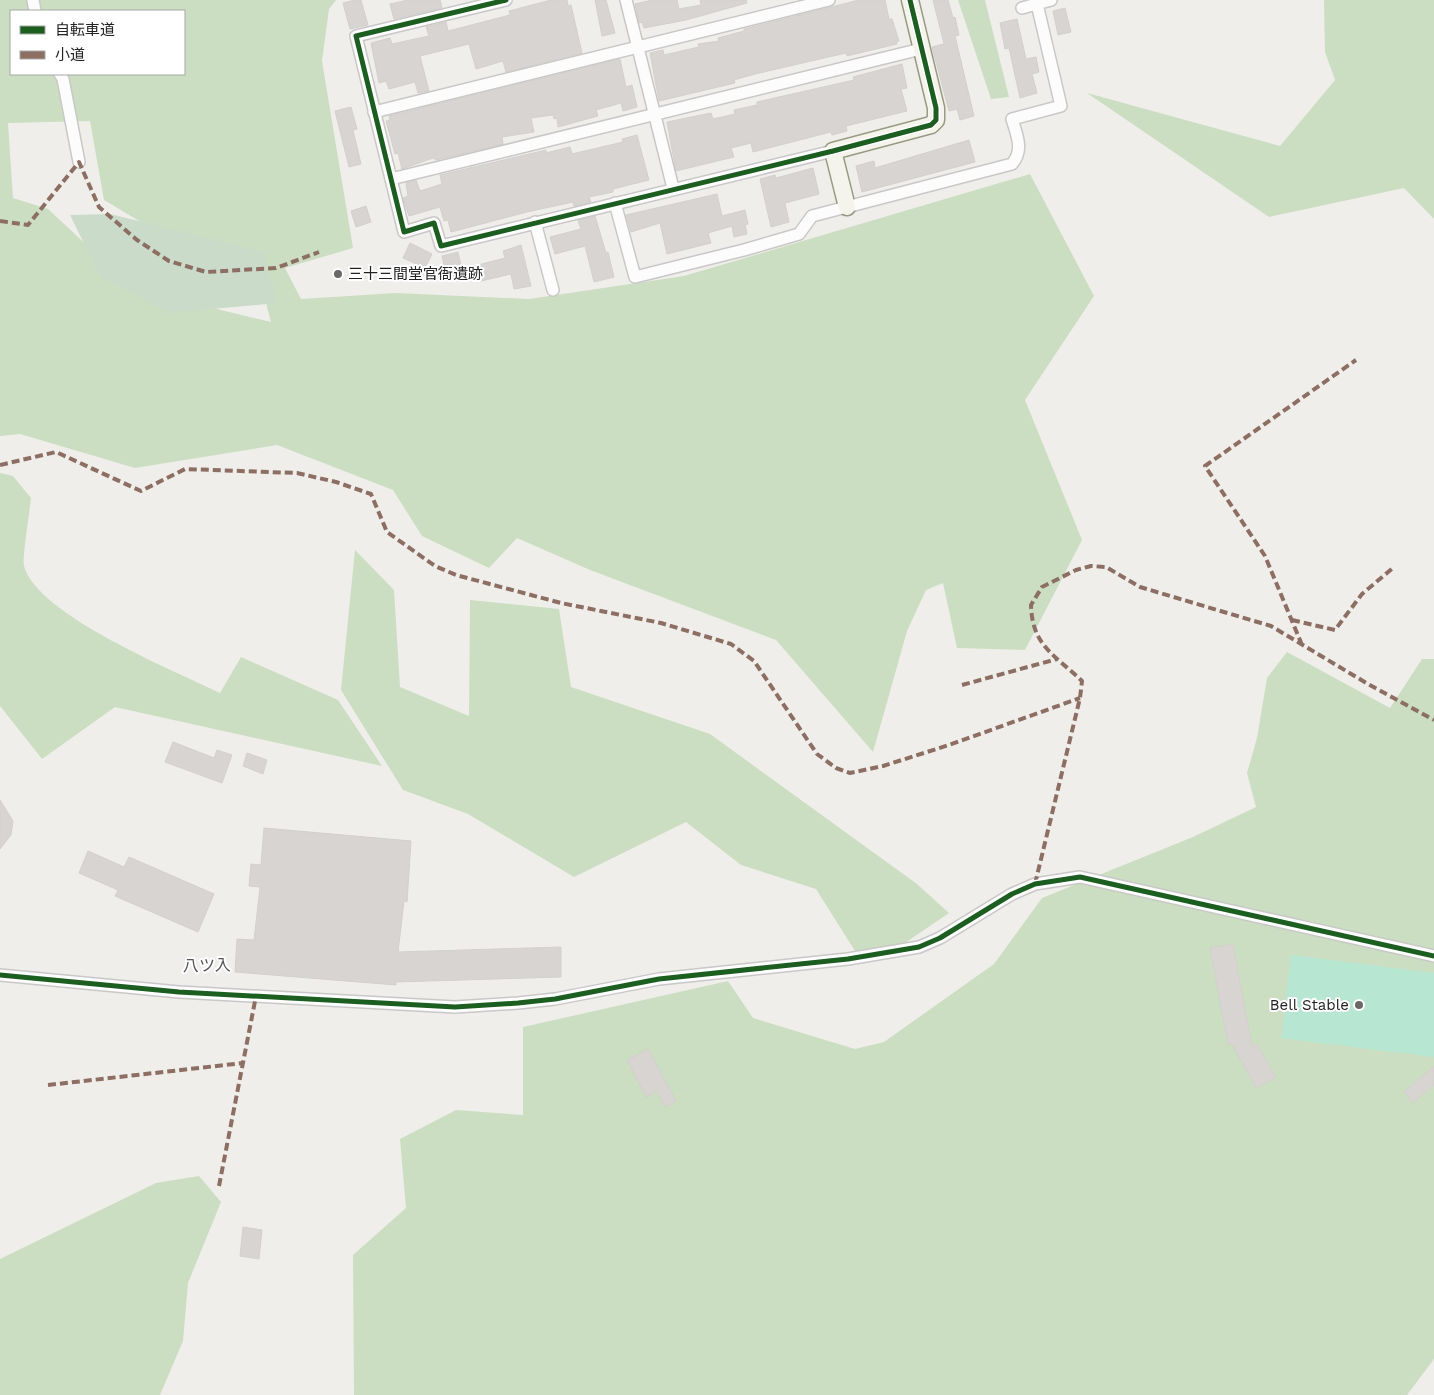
<svg xmlns="http://www.w3.org/2000/svg" width="1434" height="1395" font-family="'Work Sans','Noto Sans JP',sans-serif">
  <style>
    .forest { fill: #cbdec1; fill-rule: evenodd }
    .cemetery { fill: #cadbca }
    .pitch { fill: #b7e6d2 }
    .building { fill: #d7d4d2; stroke: #d3d0cc }
    .lines { fill: none; stroke-linecap: round; stroke-linejoin: round }
    .street-casing { stroke: #c9c8c7; stroke-width: 14 }
    .secondary-casing { stroke: #999a82; stroke-width: 19 }
    .street { stroke: #fdfcfc; stroke-width: 11 }
    .secondary { stroke: #f4f4ed; stroke-width: 16 }
    .quiet { stroke: #8d6e63; stroke-width: 4; stroke-dasharray: 8 4; stroke-linecap: butt }
    .cycleway-casing { stroke: #fff; stroke-width: 8 }
    .cycleway { stroke: #1b5e20; stroke-width: 5 }
    .poi-dot { fill: #6a6968; stroke: #fff; stroke-width: 2 }
    .labels { text-anchor: middle; dominant-baseline: central; stroke-width: 4; stroke-linejoin: round; paint-order: stroke }
    .poi-label { font-size: 15px; fill: #222; stroke: #fff; text-anchor: start }
    .neighbourhood-label { font-size: 16px; fill: #555; stroke: #fff }
  </style>
  <rect width="100%" height="100%" fill="#f0eeeb"/>
  <g class="forest">
    <path d="M0,0H336L329,9L322,61L353,248L285,268L301,299L396,293L529,299L684,276L1030,174L1094,296L1025,400L1082,540L1025,650L957,648L943,583L926,590L907,631L873,752L776,640L590,570L517,538L489,568L422,536L393,490L277,445L135,468L20,434L0,436ZM11,11H184V74H11ZM90,121L104,200L171,240L252,250L271,322L134,289L48,209L13,198L8,123Z"/>
    <polygon points="958,0 985,0 1009,97 991,99"/>
    <polygon points="1324,0 1434,0 1434,219 1404,188 1269,217 1087,93 1280,146 1335,80 1325,52"/>
    <path d="M0,473L13,476L31,498C30,510 22,558 24,566C37,615 175,671 220,693L241,657L338,700L382,766L115,707L42,759L0,706Z"/>
    <polygon points="355,550 394,590 400,687 469,716 470,600 559,609 571,687 710,734 917,884 949,913 902,945 855,951 816,889 741,865 686,822 574,877 468,814 403,790 341,690"/>
    <polygon points="1287,652 1390,708 1422,659 1434,659 1434,1359 1407,1395 354,1395 353,1255 406,1208 400,1139 456,1110 523,1115 523,1027 728,981 753,1018 855,1049 884,1042 994,964 1042,898 1193,837 1256,807 1247,773 1257,738 1267,678"/>
    <polygon points="199,1176 221,1202 188,1283 183,1341 160,1395 0,1395 0,1259 156,1183"/>
  </g>
  <polygon class="cemetery" points="110,214 264,252 277,303 169,313 100,276 70,215"/>
  <polygon class="pitch" points="1291,955 1434,973 1434,1057 1281,1038"/>
  <g class="building">
    <polygon points="355,0 361,0 368,25 350,29 343,3"/>
    <polygon points="408,0 440,0 442,8 394,19 390,4"/>
    <polygon points="551,0 567,0 568,6 571,5 582,53 506,72 503,61 476,69 469,44 420,56 429,91 418,93 415,82 389,89 386,81 379,83 371,43 390,38 392,44 429,36 426,27 446,22 448,31 510,15 509,11"/>
    <polygon points="595,0 606,0 615,33 602,36"/>
    <polygon points="652,0 677,0 679,9 701,5 700,0 746,0 747,3 686,20 644,28 642,22 639,23 635,4"/>
    <polygon points="859,0 885,0 889,19 892,19 899,41 896,42 897,44 847,56 846,53 755,74 734,80 735,83 659,101 650,53 663,50 664,55 699,47 698,44 719,41 718,38 744,31 744,29"/>
    <polygon points="933,0 948,0 953,18 955,17 959,35 955,36 974,116 960,120 957,109 949,111 932,47 944,44"/>
    <polygon points="1065,8 1071,32 1058,35 1053,11"/>
    <polygon points="1017,19 1026,59 1036,57 1039,72 1032,74 1037,93 1020,98 1009,48 1005,49 1000,23"/>
    <polygon points="620,59 626,87 632,85 637,107 623,111 621,103 596,110 598,116 558,127 557,118 554,119 553,115 531,118 534,132 502,137 503,144 436,160 433,158 402,169 398,153 395,154 386,121 390,120 389,116"/>
    <polygon points="902,64 907,88 901,89 907,111 846,126 847,131 832,135 831,132 753,152 751,143 731,148 734,157 676,171 667,122 711,113 713,119 735,114 734,110 757,105 757,102 854,80 853,77"/>
    <polygon points="351,107 357,129 353,130 361,164 349,167 335,111"/>
    <polygon points="637,135 649,180 613,189 613,192 589,197 591,202 574,206 573,202 527,212 451,232 448,220 444,221 440,207 409,216 403,198 408,196 406,183 416,180 420,191 442,184 440,175 546,150 546,153 570,147 572,154 623,142 622,139"/>
    <polygon points="969,140 975,162 862,192 856,166 874,161 875,168"/>
    <polygon points="813,168 819,194 785,203 789,222 771,227 760,179 775,175 776,178"/>
    <polygon points="717,194 722,216 745,210 748,224 745,225 747,234 734,237 732,226 708,233 711,243 667,254 660,223 631,232 626,215"/>
    <polygon points="366,206 371,222 356,227 351,211"/>
    <polygon points="595,216 606,253 608,252 614,277 594,282 585,246 555,254 550,237 581,229 578,220"/>
    <polygon points="410,243 432,254 425,268 403,258"/>
    <polygon points="521,245 531,286 514,289 511,274 477,282 474,266 505,258 503,251"/>
    <polygon points="458,252 463,274 447,278 442,256"/>
    <polygon points="173,742 214,758 217,750 232,755 222,783 165,762"/>
    <polygon points="247,753 267,760 263,774 243,766"/>
    <polygon points="0,800 13,821 11,835 0,849"/>
    <polygon points="264,828 411,841 407,902 404,901 398,952 561,947 561,977 396,982 396,985 235,972 237,939 254,940 260,887 249,886 251,864 261,865"/>
    <polygon points="88,851 124,867 129,857 214,894 198,932 115,896 118,890 79,873"/>
    <polygon points="1233,944 1252,1047 1257,1044 1276,1077 1256,1088 1232,1044 1228,1045 1210,948"/>
    <polygon points="648,1049 676,1101 665,1107 657,1091 646,1097 627,1060"/>
    <polygon points="1434,1066 1434,1085 1413,1103 1404,1092"/>
    <polygon points="243,1227 262,1230 259,1259 240,1256"/>
  </g>
  <g class="lines">
    <defs>
      <g id="street">
        <polyline points="33,0 35,11"/>
        <polyline points="506,0 356,36 404,232 434,223 441,246 833,151"/>
        <polyline points="626,0 673,188"/>
        <polyline points="1022,8 1051,0"/>
        <polyline points="60,74 63,79 79,162"/>
        <polyline points="374,112 829,0"/>
        <polyline points="391,179 921,49"/>
        <path d="M615,203L635,277L744,250L799,234L812,216L1012,164C1024,150 1017,136 1012,119L1061,106L1037,4"/>
        <polyline points="535,222 553,290"/>
        <polyline points="0,975 179,992 455,1007 518,1003 555,999 659,979 848,959 919,947 940,938 1012,894 1035,884 1080,877 1434,956"/>
      </g>
      <polyline id="secondary" points="847,207 833,151 931,125 936,120 936,108 910,0"/>
    </defs>
    <use href="#street" class="street-casing"/>
    <use href="#secondary" class="secondary-casing"/>
    <use href="#street" class="street"/>
    <use href="#secondary" class="secondary"/>
    <g class="quiet">
      <polyline points="0,221 28,225 79,162 99,207 137,240 169,261 206,272 276,268 319,252"/>
      <polyline points="0,465 56,452 141,491 185,469 297,473 336,482 371,494 387,532 435,566 456,575 561,603 661,623 731,644 754,661 817,754 836,768 850,773 883,766 949,745 1080,698"/>
      <polyline points="1292,620 1335,630 1362,594 1394,567"/>
      <polyline points="1302,645 1265,556 1205,466 1356,360"/>
      <polyline points="962,685 1057,659"/>
      <path d="M1035,884L1080,698L1082,681C1055,655 1032,646 1031,605L1042,587L1076,570L1091,566L1106,567L1140,587L1271,626L1368,684L1434,720"/>
      <polyline points="48,1085 243,1063"/>
      <polyline points="219,1186 256,996"/>
    </g>
    <defs>
      <g id="cycleway">
        <polyline points="506,0 356,36 404,232 434,223 441,246 833,151 931,125 936,120 936,108 910,0"/>
        <polyline points="0,975 179,992 455,1007 518,1003 555,999 659,979 848,959 919,947 940,938 1012,894 1035,884 1080,877 1434,956"/>
      </g>
    </defs>
    <use href="#cycleway" class="cycleway-casing"/>
    <use href="#cycleway" class="cycleway"/>
  </g>
  <g class="poi-dot">
    <circle cx="338" cy="274" r="5"/>
    <circle cx="1359" cy="1005" r="5"/>
  </g>
  <g class="labels">
    <g class="poi-label">
      <text x="348" y="274">三十三間堂官衙遺跡</text>
      <text x="1349" y="1005" text-anchor="end">Bell Stable</text>
    </g>
    <g class="neighbourhood-label">
      <text x="207" y="965">八ツ入</text>
    </g>
  </g>
  <rect x="10" y="10" width="175" height="65" fill="#ffffff" stroke="#a7a7a7"/>
  <rect x="20" y="26" width="25" height="8" fill="#1b5e20" stroke="#a7a7a7"/>
  <text x="55" y="35" font-size="15" fill="#222222">自転車道</text>
  <rect x="20" y="51" width="25" height="8" fill="#8d6e63" stroke="#a7a7a7"/>
  <text x="55" y="60" font-size="15" fill="#222222">小道</text>
</svg>
